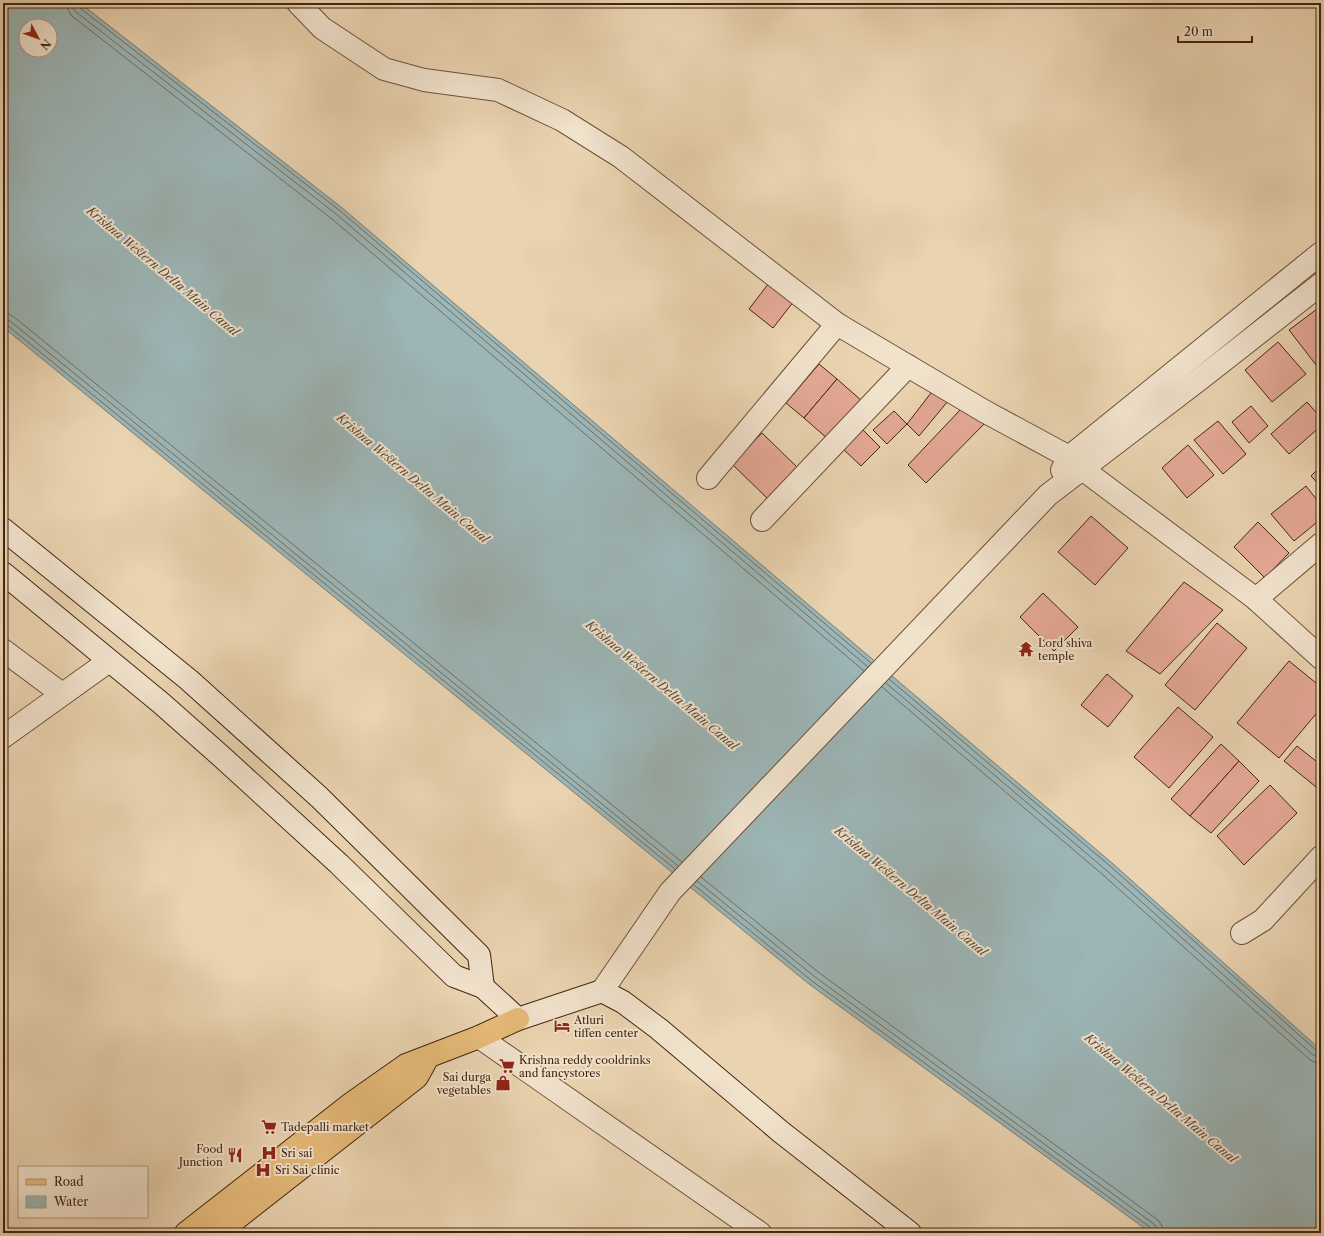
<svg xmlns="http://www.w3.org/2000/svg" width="1324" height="1236" font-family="'Libre Caslon Text',serif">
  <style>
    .water { fill: #9cb5b6; stroke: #787c74; fill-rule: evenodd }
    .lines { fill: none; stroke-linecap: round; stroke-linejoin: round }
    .shore { stroke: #706e64; stroke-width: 1 }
    .building { fill: #e4a896; stroke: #432611 }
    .minor-casing { stroke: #6d5139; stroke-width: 24 }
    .tertiary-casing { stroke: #6d5139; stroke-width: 24 }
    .secondary-casing { stroke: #432611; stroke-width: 24 }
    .primary-casing { stroke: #432611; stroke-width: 24 }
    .minor { stroke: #f1e2cc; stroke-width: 22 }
    .tertiary { stroke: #f1e2cc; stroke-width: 22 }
    .secondary { stroke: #f1e2cc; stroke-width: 22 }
    .primary { stroke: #e5ba78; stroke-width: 22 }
    .labels { text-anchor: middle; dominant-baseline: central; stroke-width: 4; stroke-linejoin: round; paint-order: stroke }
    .poi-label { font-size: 11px; fill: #432611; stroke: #f1e2cc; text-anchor: start }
    .water-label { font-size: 12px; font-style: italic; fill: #594a3a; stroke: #f1e2cc }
  </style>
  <rect width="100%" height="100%" fill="#ead3b0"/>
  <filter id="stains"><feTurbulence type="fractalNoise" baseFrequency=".005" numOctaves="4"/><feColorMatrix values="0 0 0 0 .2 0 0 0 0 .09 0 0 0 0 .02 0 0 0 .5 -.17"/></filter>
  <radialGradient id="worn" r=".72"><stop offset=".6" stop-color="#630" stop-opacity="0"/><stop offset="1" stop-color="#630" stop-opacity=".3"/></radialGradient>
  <path class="water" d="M3,3H80L341,207L1112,863L1321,1050V1233H1151L809,984L3,327ZM26,26H50V50H26Z"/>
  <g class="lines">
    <g class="shore">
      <polyline points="67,3 68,10 72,16 332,219 864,671"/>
      <polyline points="73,3 73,8 76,12 336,214 868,667"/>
      <polyline points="78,3 80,8 339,210 871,663"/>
      <polyline points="3,313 9,314 14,317 682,862"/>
      <polyline points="3,319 10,321 678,866"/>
      <polyline points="3,324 7,325 675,869"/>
      <polyline points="889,679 1110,866 1317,1051 1321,1052"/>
      <polyline points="886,683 1106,870 1313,1055 1321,1057"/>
      <polyline points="882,687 1102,874 1309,1059 1314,1062 1321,1063"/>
      <polyline points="701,877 818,972 1158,1220 1162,1226 1164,1233"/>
      <polyline points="697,881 815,977 1154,1224 1157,1228 1158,1233"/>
      <polyline points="694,885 812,981 1151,1228 1153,1233"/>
    </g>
  </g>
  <g class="building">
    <polygon points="769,283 794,301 773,328 749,309"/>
    <polygon points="1321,306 1321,370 1320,370 1289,330"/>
    <polygon points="1278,342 1306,374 1272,402 1245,370"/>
    <polygon points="819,364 837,379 804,418 786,403"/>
    <polygon points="837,379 862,401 828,439 804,418"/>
    <polygon points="934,389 948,401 919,436 907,424"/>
    <polygon points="1307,402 1321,418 1321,426 1289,454 1271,434"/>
    <polygon points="1251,406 1268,426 1249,443 1232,422"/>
    <polygon points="961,409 985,423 926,483 908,465"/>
    <polygon points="894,411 907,424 887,444 873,430"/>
    <polygon points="1218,421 1246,454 1223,474 1194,440"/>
    <polygon points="860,427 880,447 861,466 841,447"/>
    <polygon points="762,433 799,469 769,500 732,464"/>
    <polygon points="1188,445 1214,475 1187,498 1162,468"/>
    <polygon points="1321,466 1321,487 1311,476"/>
    <polygon points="1306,486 1321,505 1321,519 1294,541 1271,514"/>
    <polygon points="1091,516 1128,548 1095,585 1058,552"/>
    <polygon points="1258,522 1289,553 1265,578 1234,547"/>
    <polygon points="1184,582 1223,610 1160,674 1126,651"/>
    <polygon points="1043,593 1078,627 1054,651 1020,617"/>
    <polygon points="1217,623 1247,648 1195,710 1165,685"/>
    <polygon points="1289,661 1321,687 1321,708 1279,758 1237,723"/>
    <polygon points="1107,674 1133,696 1108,727 1081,705"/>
    <polygon points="1178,707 1213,737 1169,788 1134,757"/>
    <polygon points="1221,744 1239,761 1190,816 1171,799"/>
    <polygon points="1297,746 1321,765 1321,791 1284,761"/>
    <polygon points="1239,761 1259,781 1211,833 1190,816"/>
    <polygon points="1270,785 1297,813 1244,865 1217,836"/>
  </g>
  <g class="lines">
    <defs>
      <g id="minor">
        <polyline points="708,478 837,324"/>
        <polyline points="762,520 908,366"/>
        <polyline points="1256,599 1321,544"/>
        <polyline points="3,650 62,694"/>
        <polyline points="3,737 109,661"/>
        <polyline points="1242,933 1263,920 1321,857"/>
        <polyline points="479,1037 760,1233"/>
      </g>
      <g id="tertiary">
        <polyline points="298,3 322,28 384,69 424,80 498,90 562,120 621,157 837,324 984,411 1069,457 1089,474 1256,599 1321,658"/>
        <polyline points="1062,470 1069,457 1321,253"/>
        <polyline points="602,991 670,892 1048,495 1200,379 1321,284"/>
      </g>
      <g id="secondary">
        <polyline points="3,529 189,680 319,797 479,955 483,987"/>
        <polyline points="3,573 161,703 222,757 339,864 454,976 483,987 518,1019 602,991 623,1002 659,1029 781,1132 910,1233"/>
      </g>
      <g id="primary">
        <polyline points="186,1233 352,1103 406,1065 479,1037 518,1019"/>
        <polyline points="218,1233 417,1077 428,1057"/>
      </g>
    </defs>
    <use href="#minor" class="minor-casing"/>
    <use href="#tertiary" class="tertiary-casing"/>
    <use href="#secondary" class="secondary-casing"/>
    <use href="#primary" class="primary-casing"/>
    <use href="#minor" class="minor"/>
    <use href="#tertiary" class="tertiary"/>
    <use href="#secondary" class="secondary"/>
    <use href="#primary" class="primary"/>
  </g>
  <defs>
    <symbol id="temple-bare" viewBox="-9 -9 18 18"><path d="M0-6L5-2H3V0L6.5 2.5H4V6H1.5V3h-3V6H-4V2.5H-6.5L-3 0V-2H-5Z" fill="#8f2418" stroke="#f1e2cc" stroke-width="2.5" paint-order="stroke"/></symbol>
    <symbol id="hotel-bare" viewBox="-9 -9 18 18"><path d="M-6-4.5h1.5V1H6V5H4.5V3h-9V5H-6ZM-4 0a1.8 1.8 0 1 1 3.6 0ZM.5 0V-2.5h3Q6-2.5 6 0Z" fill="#8f2418" stroke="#f1e2cc" stroke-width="2.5" paint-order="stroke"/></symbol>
    <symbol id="supermarket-bare" viewBox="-9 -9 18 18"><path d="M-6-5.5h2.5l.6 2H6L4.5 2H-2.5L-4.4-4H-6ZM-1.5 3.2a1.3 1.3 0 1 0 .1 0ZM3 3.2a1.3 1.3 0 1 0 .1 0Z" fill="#8f2418" stroke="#f1e2cc" stroke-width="2.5" paint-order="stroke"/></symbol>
    <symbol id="shop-bare" viewBox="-9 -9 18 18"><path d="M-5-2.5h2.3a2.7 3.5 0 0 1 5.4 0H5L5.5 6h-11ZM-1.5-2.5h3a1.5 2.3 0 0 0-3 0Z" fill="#8f2418" stroke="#f1e2cc" stroke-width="2.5" paint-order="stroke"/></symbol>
    <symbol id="hospital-bare" viewBox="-9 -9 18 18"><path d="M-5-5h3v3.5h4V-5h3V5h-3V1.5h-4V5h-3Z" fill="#8f2418" stroke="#f1e2cc" stroke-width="2.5" paint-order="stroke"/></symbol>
    <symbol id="restaurant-bare" viewBox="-9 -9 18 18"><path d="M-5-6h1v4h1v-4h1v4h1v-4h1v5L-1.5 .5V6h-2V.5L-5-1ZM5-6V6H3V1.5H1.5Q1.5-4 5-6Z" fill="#8f2418" stroke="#f1e2cc" stroke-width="2.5" paint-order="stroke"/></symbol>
  </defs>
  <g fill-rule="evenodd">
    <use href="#temple-bare" x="1015" y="638" width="22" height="22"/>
    <use href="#hotel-bare" x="551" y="1015" width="22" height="22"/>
    <use href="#supermarket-bare" x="496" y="1055" width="22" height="22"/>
    <use href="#shop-bare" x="492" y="1072" width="22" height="22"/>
    <use href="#supermarket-bare" x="258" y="1116" width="22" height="22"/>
    <use href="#hospital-bare" x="258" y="1142" width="22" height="22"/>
    <use href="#restaurant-bare" x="224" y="1144" width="22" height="22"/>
    <use href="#hospital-bare" x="252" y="1159" width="22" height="22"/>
  </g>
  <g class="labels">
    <g class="poi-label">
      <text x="1038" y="643">Lord shiva<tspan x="1038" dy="13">temple</tspan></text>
      <text x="574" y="1020">Atluri<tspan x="574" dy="13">tiffen center</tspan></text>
      <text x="519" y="1060">Krishna reddy cooldrinks<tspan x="519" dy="13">and fancystores</tspan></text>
      <text x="491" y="1077" text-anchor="end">Sai durga<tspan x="491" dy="13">vegetables</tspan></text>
      <text x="281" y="1127">Tadepalli market</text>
      <text x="223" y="1149" text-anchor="end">Food<tspan x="223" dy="13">Junction</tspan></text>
      <text x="281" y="1153">Sri sai</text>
      <text x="275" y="1170">Sri Sai clinic</text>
    </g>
    <g class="water-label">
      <text transform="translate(163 271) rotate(40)">Krishna Western Delta Main Canal</text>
      <text transform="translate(413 478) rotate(40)">Krishna Western Delta Main Canal</text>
      <text transform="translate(662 685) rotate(40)">Krishna Western Delta Main Canal</text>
      <text transform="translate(911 891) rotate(40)">Krishna Western Delta Main Canal</text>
      <text transform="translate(1161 1098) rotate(40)">Krishna Western Delta Main Canal</text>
    </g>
  </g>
  <rect width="1324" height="1236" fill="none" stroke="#ead3b0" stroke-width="16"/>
  <rect x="4" y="4" width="1316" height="1228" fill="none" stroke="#432611" stroke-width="2"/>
  <rect x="8" y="8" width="1308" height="1220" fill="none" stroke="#432611"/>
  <rect x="18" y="1166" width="130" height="52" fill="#f1e2cc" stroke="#ab9781"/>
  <rect x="26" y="1179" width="20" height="6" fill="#e5ba78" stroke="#ab9781"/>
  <text x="54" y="1186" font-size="12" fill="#432611">Road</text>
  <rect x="26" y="1196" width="20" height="12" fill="#9cb5b6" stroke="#ab9781"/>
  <text x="54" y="1206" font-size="12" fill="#432611">Water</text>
  <g transform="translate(38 38) rotate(131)"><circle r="19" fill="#f1e2cc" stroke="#ab9781"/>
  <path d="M0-3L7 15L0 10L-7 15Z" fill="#8f2418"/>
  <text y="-6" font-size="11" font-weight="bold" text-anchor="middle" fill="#432611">N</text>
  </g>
  <path d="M1178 36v6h74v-6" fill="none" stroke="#432611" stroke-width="2"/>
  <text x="1184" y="36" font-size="12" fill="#432611" stroke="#f1e2cc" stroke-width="3" paint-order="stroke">20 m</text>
  <rect width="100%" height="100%" filter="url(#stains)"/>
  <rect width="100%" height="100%" fill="url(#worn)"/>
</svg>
